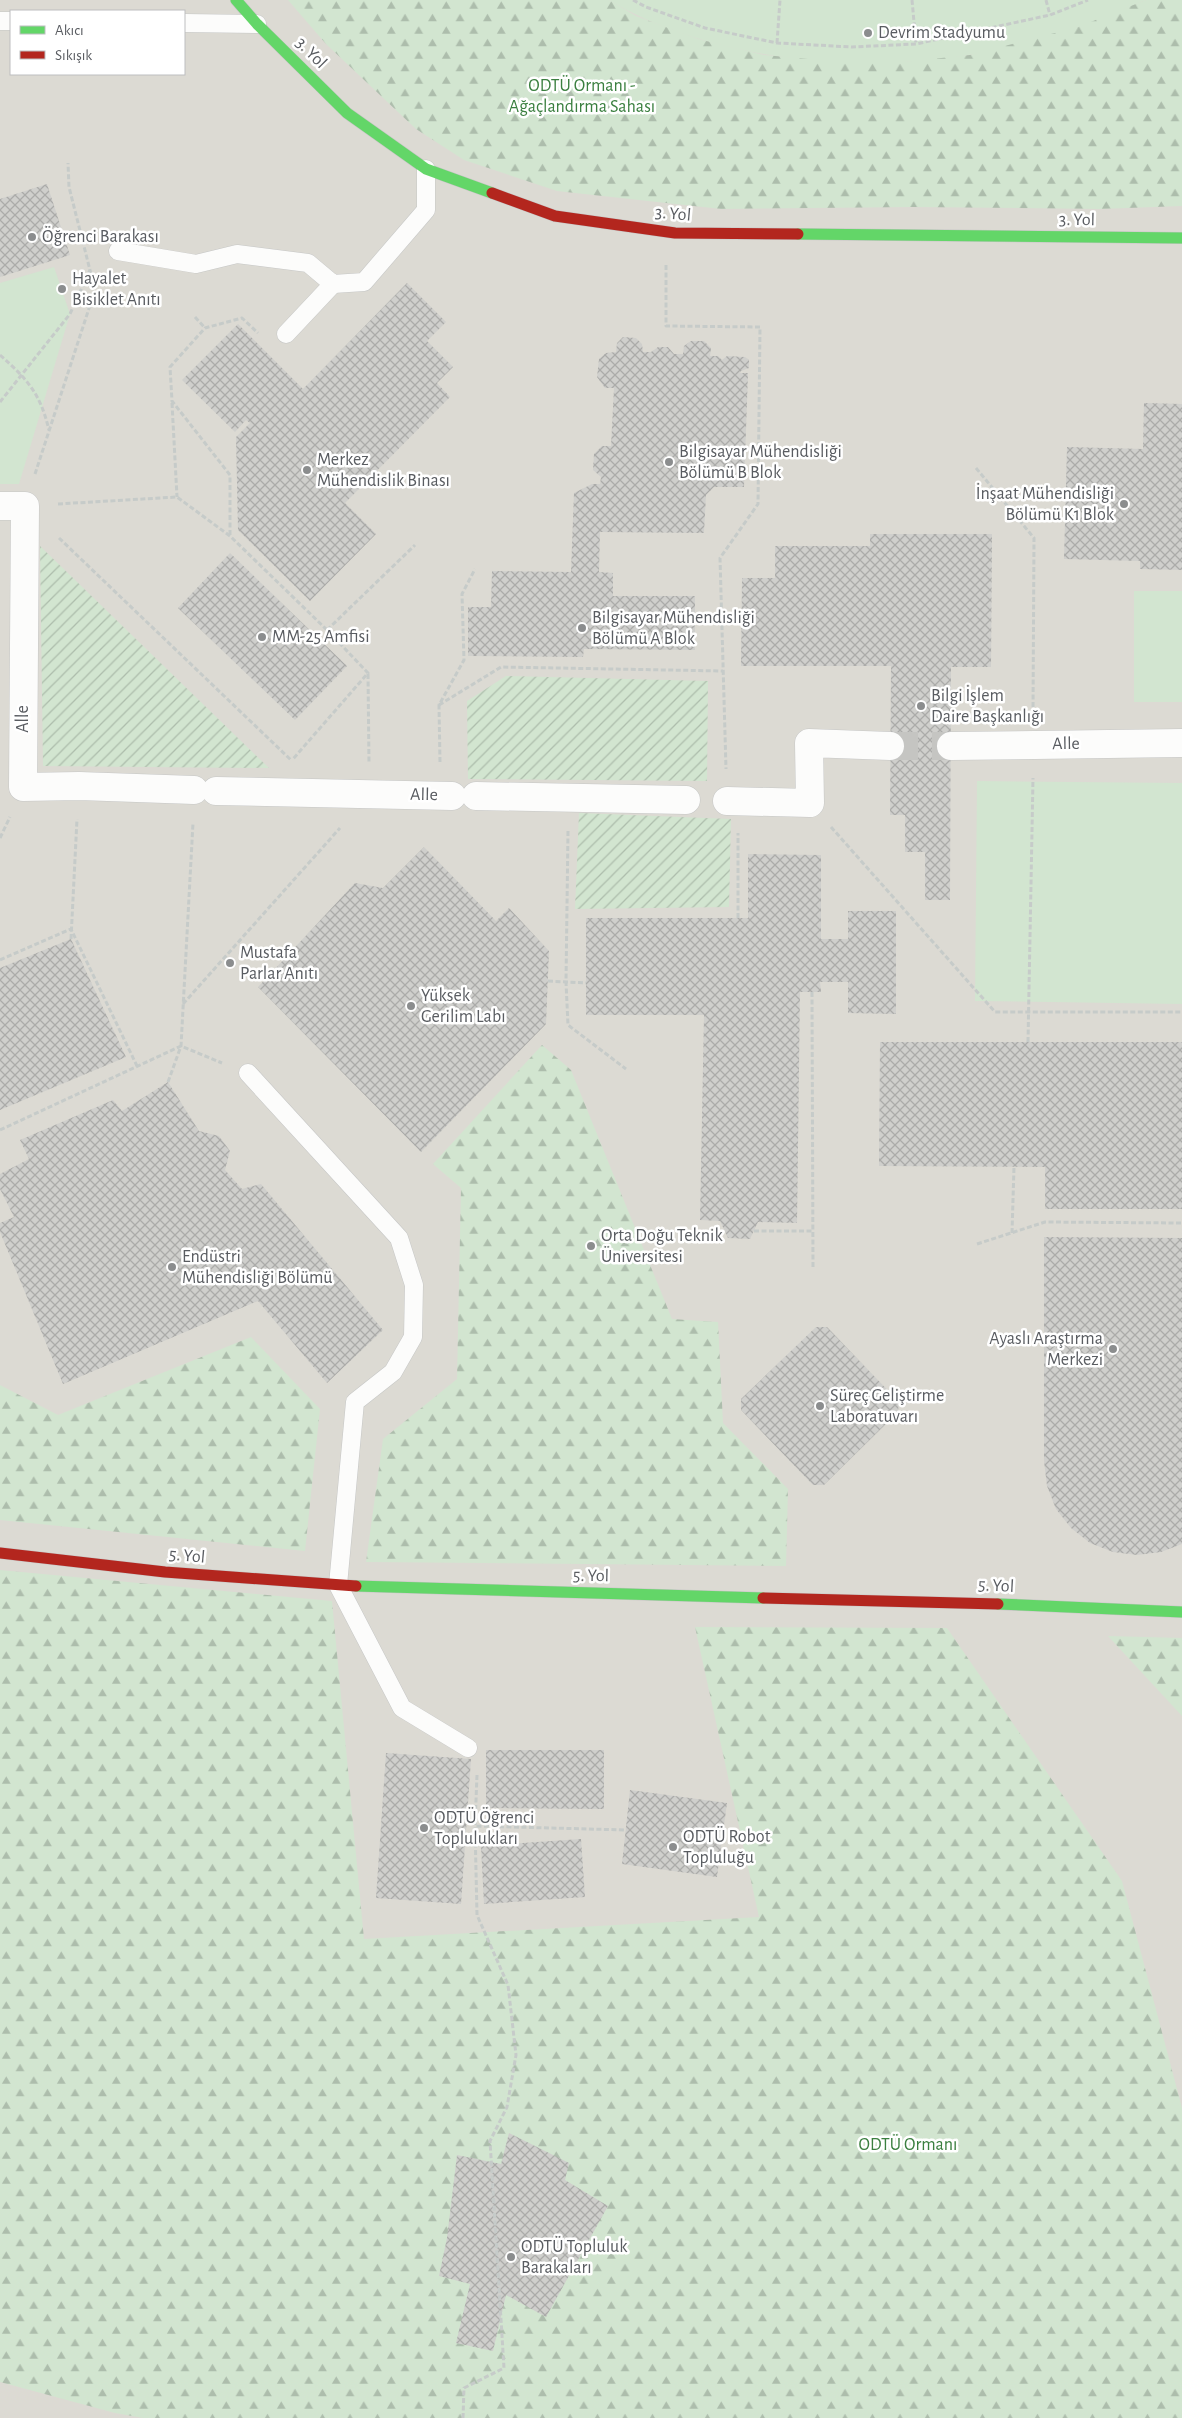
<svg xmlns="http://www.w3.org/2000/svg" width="1182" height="2418" font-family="'Alegreya Sans',sans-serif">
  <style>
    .education { fill: #dcdad3; fill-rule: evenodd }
    .green { fill: #d2e5d0 }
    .forest { fill: url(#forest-firs) }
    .garden { fill: url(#garden-furrows) }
    .building { fill: url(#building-cross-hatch) }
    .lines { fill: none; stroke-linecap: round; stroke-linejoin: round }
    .street-tunnel { stroke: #c5c5c2; stroke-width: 28; stroke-dasharray: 28 14; stroke-linecap: butt }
    .lane-casing { stroke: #c6c7c6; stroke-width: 19 }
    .street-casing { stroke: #c6c7c6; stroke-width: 29 }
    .fast-casing { stroke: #c6c5c5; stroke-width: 12 }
    .jam-casing { stroke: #c6c5c5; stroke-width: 12 }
    .path { stroke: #c6cbc9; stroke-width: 3; stroke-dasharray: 5 2.5; stroke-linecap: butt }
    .lane { stroke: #fcfcfb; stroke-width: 18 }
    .street { stroke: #fcfcfb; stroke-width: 28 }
    .fast { stroke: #63d668; stroke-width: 11 }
    .jam { stroke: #b3261e; stroke-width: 11 }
    .poi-dot { fill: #8b8d8e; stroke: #fff; stroke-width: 2 }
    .labels { text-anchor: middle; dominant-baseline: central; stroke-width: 5; stroke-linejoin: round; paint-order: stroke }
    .poi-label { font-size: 18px; fill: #595c61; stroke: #fff; text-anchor: start }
    .street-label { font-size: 18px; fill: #595c61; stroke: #fff }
    .park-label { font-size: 18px; fill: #3a7f3f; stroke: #fff }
  </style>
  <defs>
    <pattern id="forest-firs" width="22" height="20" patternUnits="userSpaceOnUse" patternTransform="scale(1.25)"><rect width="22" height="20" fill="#d2e5d0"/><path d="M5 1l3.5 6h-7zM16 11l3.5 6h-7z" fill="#adbdac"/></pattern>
    <pattern id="garden-furrows" width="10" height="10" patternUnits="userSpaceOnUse" patternTransform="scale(1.25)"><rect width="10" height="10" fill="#d2e5d0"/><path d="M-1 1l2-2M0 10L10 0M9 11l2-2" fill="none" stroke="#adbdac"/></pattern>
    <pattern id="building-cross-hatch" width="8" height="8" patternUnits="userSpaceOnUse" patternTransform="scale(1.25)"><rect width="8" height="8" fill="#cfcfcc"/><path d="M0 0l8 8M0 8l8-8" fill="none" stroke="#ababa9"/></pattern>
  </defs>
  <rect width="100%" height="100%" fill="#e9e8e3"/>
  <path class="education" d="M0,0H1182V2418H0ZM11,11H184V74H11Z"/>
  <g class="green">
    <path d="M609,0H1146C1123,9 1100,21 1076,28C1055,34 1034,39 1014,44C999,48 984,53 969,55C856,74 709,60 609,0Z"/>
    <polygon points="54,267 70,314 19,484 0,484 0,283"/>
    <rect x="1134" y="591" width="48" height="111"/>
    <polygon points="977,781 1182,783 1182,1004 975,1001"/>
  </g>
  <g class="forest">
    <polygon points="288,0 609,0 636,16 698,39 764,55 830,61 903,62 970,55 1078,27 1146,0 1182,0 1182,206 1100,209 913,207 721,209 557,191 464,160 416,129 326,44"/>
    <polygon points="542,1045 571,1070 672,1319 718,1322 723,1423 788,1489 786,1566 366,1562 383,1439 457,1379 461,1188 433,1164"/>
    <polygon points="251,1337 320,1409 305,1551 0,1520 0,1385 58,1415"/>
    <polygon points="0,1570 332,1601 364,1939 759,1917 695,1627 947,1628 1122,1881 1182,2108 1182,2418 143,2418 115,2413 0,2382"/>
    <polygon points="1108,1636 1182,1638 1182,1716"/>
  </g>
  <g class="garden">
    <polygon points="40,546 269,768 43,766"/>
    <polygon points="506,676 708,681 707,781 468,779 467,701"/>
    <polygon points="579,813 731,819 729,907 575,909"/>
  </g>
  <g class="building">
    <polygon points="47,184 70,255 0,277 0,199"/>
    <polygon points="407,283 446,322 427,341 453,367 437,383 450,397 345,503 376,534 310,601 238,530 236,437 250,423 246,420 235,432 182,380 238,324 303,389"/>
    <polygon points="623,337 636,338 642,344 643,352 651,352 658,347 668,347 674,354 683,354 684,346 691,341 704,341 711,348 710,356 718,356 722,360 727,356 745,357 749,360 749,368 741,371 740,373 748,373 744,487 714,487 706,495 704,533 600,532 599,572 613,573 613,596 695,596 695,650 584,649 583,657 468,656 468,607 491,607 492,571 571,572 574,493 592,484 600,484 601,477 593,470 594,454 602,446 611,446 614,388 605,388 597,377 599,359 606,353 616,352 617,343"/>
    <polygon points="1144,403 1182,404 1182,570 1140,569 1140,561 1064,559 1067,447 1143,449"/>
    <polygon points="870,534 992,534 991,667 951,667 950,900 925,900 925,852 905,852 905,815 890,815 891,666 741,666 742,578 775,578 775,546 870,546"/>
    <polygon points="230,553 347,666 295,720 178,608"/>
    <polygon points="424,847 496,921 509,908 549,951 546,1024 421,1152 258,987 355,883 383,888"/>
    <polygon points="748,854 821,855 821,939 848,939 848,911 896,911 896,1014 848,1013 848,982 820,982 821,992 800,992 797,1223 758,1222 750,1239 728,1238 720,1221 700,1220 704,1015 586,1015 586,918 748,918"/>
    <polygon points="71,939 126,1057 0,1110 0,968"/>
    <polygon points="880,1042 1182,1042 1182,1209 1045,1209 1045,1167 879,1166"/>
    <polygon points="168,1082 199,1131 219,1136 230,1151 225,1170 242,1189 261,1184 383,1330 327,1383 258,1301 63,1384 0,1232 0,1223 14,1217 0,1189 0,1174 29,1159 20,1140 113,1100 122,1111"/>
    <polygon points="1044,1237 1182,1238 1182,1544 1161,1552 1137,1555 1113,1552 1090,1543 1071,1528 1056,1509 1047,1486 1044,1461"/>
    <polygon points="816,1327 827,1327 899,1402 898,1412 824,1485 813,1485 741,1410 741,1399"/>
    <polygon points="486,1750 604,1750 604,1809 486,1808"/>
    <polygon points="386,1753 471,1759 461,1904 376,1898"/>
    <polygon points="630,1790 727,1803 717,1877 622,1864"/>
    <polygon points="581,1839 585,1897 484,1904 481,1846"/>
    <polygon points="509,2133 569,2163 565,2180 608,2206 546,2317 506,2295 493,2351 456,2343 470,2284 439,2276 447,2238 457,2155 501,2164"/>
  </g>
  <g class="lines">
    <polyline class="street-tunnel" points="890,746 951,746"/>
    <defs>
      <g id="lane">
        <polyline points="0,21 11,21"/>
        <polyline points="184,23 257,24"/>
        <polyline points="118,251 196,264 237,254 308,263 333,284 364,282 426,210 426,169"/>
        <polyline points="286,334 333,284"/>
        <polyline points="248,1073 399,1238 414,1285 413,1337 393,1372 355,1402 338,1585 402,1708 468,1748"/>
      </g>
      <g id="street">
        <polyline points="0,506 25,506 23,787 79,786 194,790"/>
        <polyline points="951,746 1182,743"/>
        <polyline points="216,791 452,796"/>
        <polyline points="476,796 686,800"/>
        <polyline points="727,801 810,803 809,743 890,746"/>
      </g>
      <g id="fast">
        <polyline points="236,0 257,24 347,113 426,169 492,193"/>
        <polyline points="798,234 1182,238"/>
        <polyline points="356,1586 763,1598"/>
        <polyline points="998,1604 1182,1612"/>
      </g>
      <g id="jam">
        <polyline points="492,193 555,216 675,233 798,234"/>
        <polyline points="0,1553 165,1572 356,1586"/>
        <polyline points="763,1598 998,1604"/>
      </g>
    </defs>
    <use href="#lane" class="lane-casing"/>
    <use href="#street" class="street-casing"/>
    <use href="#fast" class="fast-casing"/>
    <use href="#jam" class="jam-casing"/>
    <g class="path">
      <polyline points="633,0 646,7 705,28 777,43 852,47 916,44 1050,15 1088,0"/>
      <polyline points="912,0 916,44"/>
      <polyline points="1046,0 1050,15"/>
      <polyline points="777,43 780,0"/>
      <polyline points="666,265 666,326 760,327 758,504 720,558 726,769"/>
      <polyline points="195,317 205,328"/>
      <path d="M0,355C28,380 40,393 49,430"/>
      <polyline points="0,402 70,314 90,270"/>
      <polyline points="172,403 177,497"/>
      <polyline points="976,468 1034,538 1033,711"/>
      <polyline points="35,474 95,290 69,187 68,163"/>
      <polyline points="58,504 177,497 230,536 327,630 368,673 293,759"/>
      <polyline points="230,535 230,475 172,401 170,367 205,328 242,318 258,333"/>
      <polyline points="59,538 291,760"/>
      <polyline points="327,630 415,545"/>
      <polyline points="368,674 369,763"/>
      <polyline points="439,705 501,667 723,671"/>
      <polyline points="440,762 439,705 464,660 462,594 475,569"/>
      <polyline points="831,827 995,1012 1182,1012"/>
      <polyline points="568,831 566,982 568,1025 626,1069"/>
      <polyline points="0,838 10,817"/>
      <polyline points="738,918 738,833"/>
      <polyline points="71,939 77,819"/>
      <polyline points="0,960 71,929 137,1066"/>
      <polyline points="548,981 586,983"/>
      <polyline points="812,992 813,1268"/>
      <polyline points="183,1004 340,828"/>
      <polyline points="1028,1042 1033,778"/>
      <polyline points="168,1082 181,1046 193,823"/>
      <polyline points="0,1130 181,1046 222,1063"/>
      <polyline points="754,1231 812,1231"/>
      <polyline points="1012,1233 1014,1167"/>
      <polyline points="977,1244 1045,1222 1182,1223"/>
      <polyline points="477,1775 475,1826 626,1830"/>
      <polyline points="463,2418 464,2388 504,2368 490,2141 507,2107 516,2055 508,1985 477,1915 475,1826"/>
    </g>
    <use href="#lane" class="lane"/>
    <use href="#street" class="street"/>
    <use href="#fast" class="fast"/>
    <use href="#jam" class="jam"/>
  </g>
  <g class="poi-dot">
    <circle cx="868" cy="33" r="5"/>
    <circle cx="32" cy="237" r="5"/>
    <circle cx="62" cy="289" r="5"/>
    <circle cx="669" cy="462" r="5"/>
    <circle cx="307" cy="470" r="5"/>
    <circle cx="1124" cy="504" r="5"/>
    <circle cx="582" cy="628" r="5"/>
    <circle cx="262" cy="637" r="5"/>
    <circle cx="921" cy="706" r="5"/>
    <circle cx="230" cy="963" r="5"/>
    <circle cx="411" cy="1006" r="5"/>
    <circle cx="591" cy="1246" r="5"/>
    <circle cx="172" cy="1267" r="5"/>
    <circle cx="1113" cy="1349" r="5"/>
    <circle cx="820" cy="1406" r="5"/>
    <circle cx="424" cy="1828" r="5"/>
    <circle cx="673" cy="1847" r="5"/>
    <circle cx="511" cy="2257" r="5"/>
  </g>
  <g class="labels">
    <g class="poi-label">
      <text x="878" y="33">Devrim Stadyumu</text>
      <text x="42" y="237">Öğrenci Barakası</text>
      <text x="72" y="279">Hayalet<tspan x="72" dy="21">Bisiklet Anıtı</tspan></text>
      <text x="679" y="452">Bilgisayar Mühendisliği<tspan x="679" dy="21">Bölümü B Blok</tspan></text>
      <text x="317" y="460">Merkez<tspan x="317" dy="21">Mühendislik Binası</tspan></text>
      <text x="1114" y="494" text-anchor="end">İnşaat Mühendisliği<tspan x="1114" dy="21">Bölümü K1 Blok</tspan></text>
      <text x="592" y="618">Bilgisayar Mühendisliği<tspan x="592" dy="21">Bölümü A Blok</tspan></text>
      <text x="272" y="637">MM-25 Amfisi</text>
      <text x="931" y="696">Bilgi İşlem<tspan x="931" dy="21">Daire Başkanlığı</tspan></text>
      <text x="240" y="953">Mustafa<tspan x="240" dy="21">Parlar Anıtı</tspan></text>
      <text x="421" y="996">Yüksek<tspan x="421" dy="21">Gerilim Labı</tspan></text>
      <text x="601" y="1236">Orta Doğu Teknik<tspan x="601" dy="21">Üniversitesi</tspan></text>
      <text x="182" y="1257">Endüstri<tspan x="182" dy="21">Mühendisliği Bölümü</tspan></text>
      <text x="1103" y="1339" text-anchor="end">Ayaslı Araştırma<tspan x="1103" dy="21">Merkezi</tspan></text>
      <text x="830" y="1396">Süreç Geliştirme<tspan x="830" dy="21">Laboratuvarı</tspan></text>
      <text x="434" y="1818">ODTÜ Öğrenci<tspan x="434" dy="21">Toplulukları</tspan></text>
      <text x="683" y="1837">ODTÜ Robot<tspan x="683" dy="21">Topluluğu</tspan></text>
      <text x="521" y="2247">ODTÜ Topluluk<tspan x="521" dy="21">Barakaları</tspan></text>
    </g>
    <g class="street-label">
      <text transform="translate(311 53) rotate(45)">3. Yol</text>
      <text transform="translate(673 214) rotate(5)">3. Yol</text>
      <text transform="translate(1077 220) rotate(1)">3. Yol</text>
      <text transform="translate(23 719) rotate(-90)">Alle</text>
      <text transform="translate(1066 744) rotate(-1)">Alle</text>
      <text transform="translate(424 795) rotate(1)">Alle</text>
      <text transform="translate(187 1556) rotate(5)">5. Yol</text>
      <text transform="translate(591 1576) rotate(1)">5. Yol</text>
      <text transform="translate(996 1586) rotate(3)">5. Yol</text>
    </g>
    <g class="park-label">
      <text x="582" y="86">ODTÜ Ormanı -<tspan x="582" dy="21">Ağaçlandırma Sahası</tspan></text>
      <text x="908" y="2145">ODTÜ Ormanı</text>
    </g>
  </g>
  <rect x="10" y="10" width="175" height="65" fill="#ffffff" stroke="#bdbec0"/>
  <rect x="20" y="26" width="25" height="8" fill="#63d668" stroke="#bdbec0"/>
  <text x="55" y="35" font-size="15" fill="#595c61">Akıcı</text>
  <rect x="20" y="51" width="25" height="8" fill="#b3261e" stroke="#bdbec0"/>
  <text x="55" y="60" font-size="15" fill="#595c61">Sıkışık</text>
</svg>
